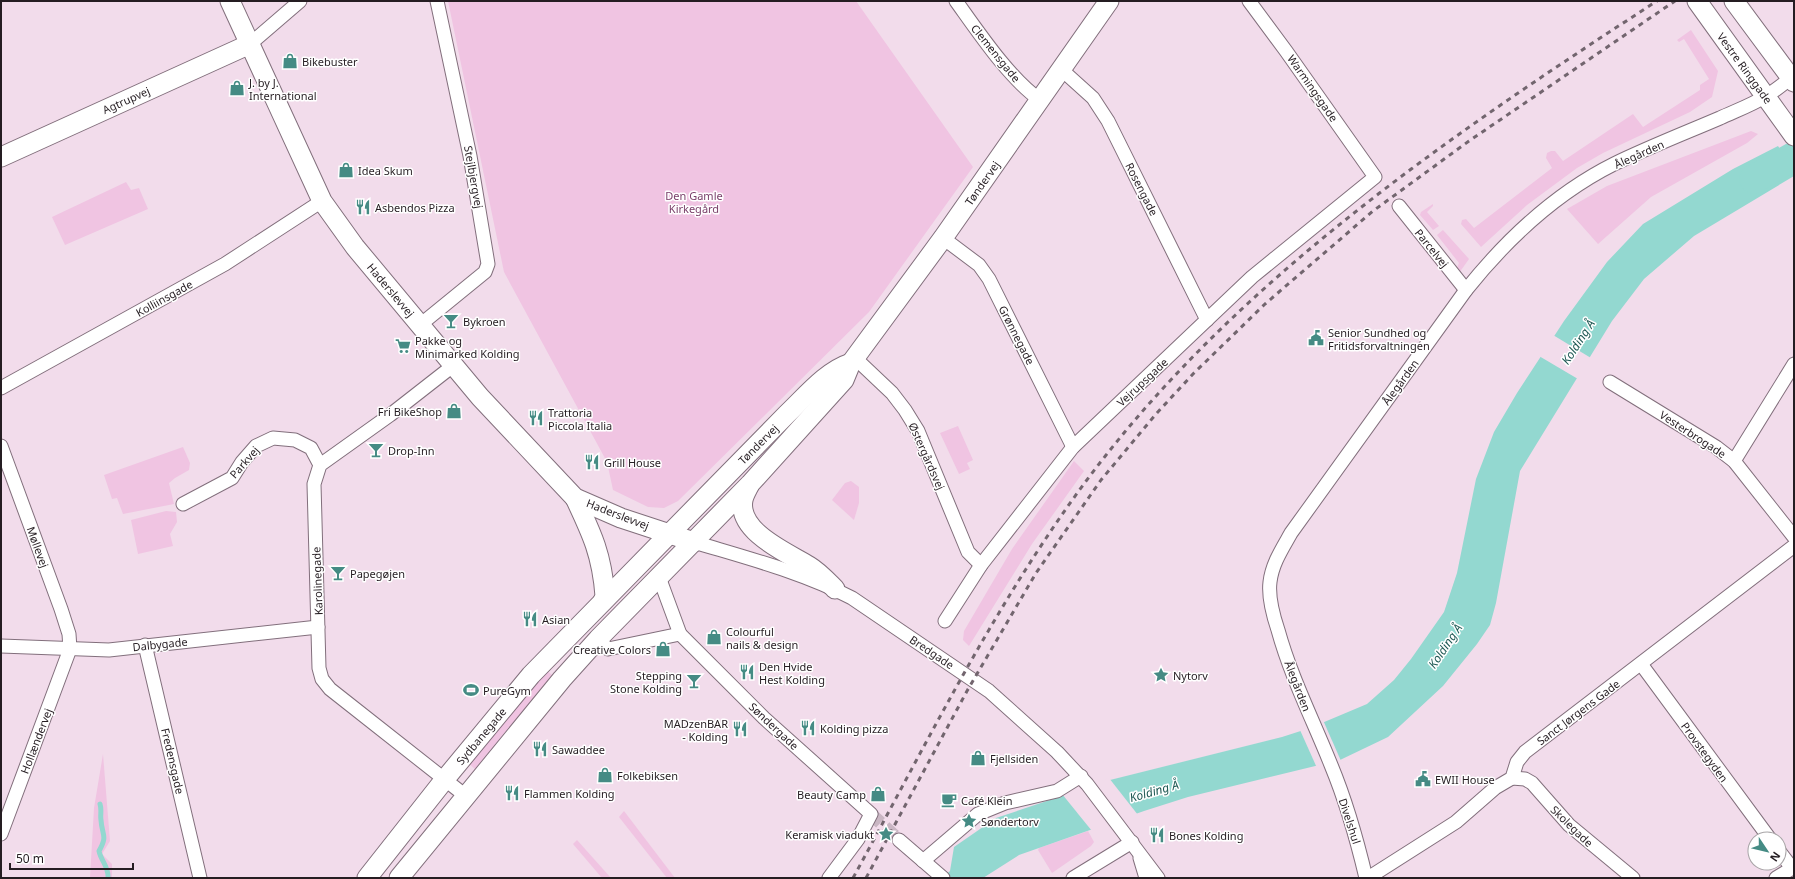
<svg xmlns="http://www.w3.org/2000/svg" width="1795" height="879" font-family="'Noto Sans',sans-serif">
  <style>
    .green { fill: #f0c4e2 }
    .water { fill: #93d8d0 }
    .pier { fill: #f2dceb }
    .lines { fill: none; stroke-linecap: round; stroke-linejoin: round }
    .stream { stroke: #93d8d0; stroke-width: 5 }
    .river { stroke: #93d8d0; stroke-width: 29 }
    .street-tunnel { stroke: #c9b6c3; stroke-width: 13; stroke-dasharray: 13 6; stroke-linecap: butt }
    .street-casing { stroke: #826f7c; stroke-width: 15 }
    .secondary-casing { stroke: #826f7c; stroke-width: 21 }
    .street { stroke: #fff; stroke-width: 13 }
    .secondary { stroke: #fff; stroke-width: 19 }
    .rail { stroke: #72656e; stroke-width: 3; stroke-dasharray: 5 5; stroke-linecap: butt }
    .labels { text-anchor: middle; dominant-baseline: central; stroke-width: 3; stroke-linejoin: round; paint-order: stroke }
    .street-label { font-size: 11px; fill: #251d22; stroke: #fff }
    .poi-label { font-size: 11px; fill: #251d22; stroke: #fff; text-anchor: start }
    .park-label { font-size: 11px; fill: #793e69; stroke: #fff }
    .water-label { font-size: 12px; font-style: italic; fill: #1f5954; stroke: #fff }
  </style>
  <rect width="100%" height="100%" fill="#f2dceb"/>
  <g class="green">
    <polygon points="448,1 856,1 973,167 869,312 678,501 664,508 648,507 613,490 607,462 504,272"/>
    <polygon points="1691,30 1718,71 1712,97 1690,112 1603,153 1577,168 1527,205 1481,247 1461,224 1462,220 1466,219 1474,228 1552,168 1546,158 1547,153 1551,151 1555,151 1563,161 1633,114 1643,127 1700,90 1700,85 1709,79 1684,39 1679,42 1677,40"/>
    <polygon points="1751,131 1758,134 1747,143 1651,197 1598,244 1567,209 1607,186"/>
    <polygon points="126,182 131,190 139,188 148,209 65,245 52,217"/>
    <polygon points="1433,204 1433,206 1427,212 1439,226 1433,230 1420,215 1421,212"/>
    <polygon points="1443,230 1469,259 1459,273 1457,268 1459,263 1437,235"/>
    <polygon points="958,426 973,460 967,463 970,469 959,474 940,433"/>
    <polygon points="183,447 190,463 189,470 175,478 169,483 174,504 123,514 117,498 112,499 104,475"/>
    <polygon points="1074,461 1084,471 1032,544 969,646 963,640 964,631 1012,549"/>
    <polygon points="851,481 859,487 859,503 854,520 832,500 845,483"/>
    <polygon points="166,511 176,512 177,522 170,534 173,546 138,554 131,520"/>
    <polygon points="546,670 552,675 475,769 468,763"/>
    <polygon points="103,754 110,841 102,854 112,864 112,878 90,878 94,808"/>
    <polygon points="624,811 675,878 667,878 619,817"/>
    <polygon points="1088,831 1094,842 1091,846 1052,873 1038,850 1039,848"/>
    <polygon points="577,840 611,878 602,878 573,844"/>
  </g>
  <polygon class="water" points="1778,146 1794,169 1794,176 1694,236 1644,279 1612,321 1520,471 1496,603 1490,625 1477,644 1443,686 1388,737 1340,760 1188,797 1144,811 1019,855 983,878 942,878 950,871 954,847 996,818 1110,780 1282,737 1310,728 1367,704 1394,680 1411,659 1444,612 1457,573 1476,479 1494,432 1517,393 1564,321 1607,262 1643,224 1733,169"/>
  <g class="pier">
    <polygon points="1553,335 1591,358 1578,379 1539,356"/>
    <polygon points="1323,720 1341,761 1317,768 1300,730"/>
    <polygon points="1109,778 1138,815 1092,831 1062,794"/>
  </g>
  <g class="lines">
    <path class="stream" d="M100,804C102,810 100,815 101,820C102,836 108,835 99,851C101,861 109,867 108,878"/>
    <polyline class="river" points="1754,179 1794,156"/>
    <polyline class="street-tunnel" points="871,814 899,840"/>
    <defs>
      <g id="street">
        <path d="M956,1C979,33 1009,78 1040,100"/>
        <polyline points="250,44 300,1"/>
        <polyline points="1062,70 1093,98 1108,121 1207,320"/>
        <polyline points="1399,206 1466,290"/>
        <polyline points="943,238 979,265 989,279 1073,447"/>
        <polyline points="420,325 485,272 488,264 470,156 437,1"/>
        <polyline points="855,358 892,393 905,410 918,431 968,552 981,565"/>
        <polyline points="454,365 390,415 320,465 314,484 319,668 322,679 330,689 467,797"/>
        <polyline points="1610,382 1716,447 1734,461 1794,537"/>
        <polyline points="1,388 225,264 322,201"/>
        <polyline points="1,446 61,609 69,634 70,649 1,834"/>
        <polyline points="1734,461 1794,364"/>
        <polyline points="183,504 232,478 242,462 256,446 273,438 295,440 311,448 320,465"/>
        <path d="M694,542C747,558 802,572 852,598L989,691L1057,752L1087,784L1158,878"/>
        <polyline points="659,577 680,634 764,718 871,814 858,839 829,878"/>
        <polyline points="945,621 981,565 1073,447 1252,277 1375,177 1286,51 1249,1"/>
        <polyline points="598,639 608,649 680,634"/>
        <polyline points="145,645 200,878"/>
        <polyline points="1,646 109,650 318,627"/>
        <polyline points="1641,664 1770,839"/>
        <polyline points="1512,778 1525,779 1532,783 1569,825 1633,878"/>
        <polyline points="899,840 943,878"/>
        <polyline points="1779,851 1792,868"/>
        <polyline points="1140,858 1146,878"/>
        <polyline points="923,861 978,814 1005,803 1057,791 1081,776"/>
        <polyline points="1073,878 1132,842"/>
        <path d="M1366,878C1357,840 1346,801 1331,765C1313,720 1291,677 1278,630C1273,615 1268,598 1270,582C1272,564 1282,549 1291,533L1466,290C1506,240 1556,193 1614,164C1649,147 1685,133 1720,118C1735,111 1752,105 1766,96C1775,91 1783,84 1791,78"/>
        <polyline points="1368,878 1456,822 1495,788 1512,778 1517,762 1525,752 1794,546"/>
        <polyline points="1776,878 1794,867"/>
      </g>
      <g id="secondary">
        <polyline points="230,1 322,201 355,247 480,397 575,498 621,518 694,542"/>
        <polyline points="1697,1 1794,136"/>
        <polyline points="1734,1 1794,82"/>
        <polyline points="1,157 250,44"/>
        <path d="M749,486C747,490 744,495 743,500C737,532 788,553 809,566C819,572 827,581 835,589"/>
        <path d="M575,498C592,534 602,555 605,596L603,601"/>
        <path d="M367,878L445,779L531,675L787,414C806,396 826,371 851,363"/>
        <polyline points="399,878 562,679 598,639 750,484 844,380 851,363 943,238 1109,1"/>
      </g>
    </defs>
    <use href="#street" class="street-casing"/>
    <use href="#secondary" class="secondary-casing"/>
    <use href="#street" class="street"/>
    <use href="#secondary" class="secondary"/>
    <g class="rail">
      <path d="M853,878C923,750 988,618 1073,499C1222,290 1444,139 1657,1"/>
      <polyline points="866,878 967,691 1036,573 1101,480 1156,414 1193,374 1265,304 1373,211 1469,141 1675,1"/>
    </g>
  </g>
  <defs>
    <symbol id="shop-bare" viewBox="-9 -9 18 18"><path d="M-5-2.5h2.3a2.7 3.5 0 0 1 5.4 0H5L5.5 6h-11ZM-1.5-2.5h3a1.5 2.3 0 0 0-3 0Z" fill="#458b84" stroke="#fff" stroke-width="2.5" paint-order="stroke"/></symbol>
    <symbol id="restaurant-bare" viewBox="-9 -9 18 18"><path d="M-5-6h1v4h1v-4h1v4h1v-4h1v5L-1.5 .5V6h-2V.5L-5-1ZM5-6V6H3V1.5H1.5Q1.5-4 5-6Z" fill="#458b84" stroke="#fff" stroke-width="2.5" paint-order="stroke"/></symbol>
    <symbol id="bar-bare" viewBox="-9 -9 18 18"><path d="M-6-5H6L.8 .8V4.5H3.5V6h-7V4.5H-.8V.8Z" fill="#458b84" stroke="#fff" stroke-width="2.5" paint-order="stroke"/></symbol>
    <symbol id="civic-bare" viewBox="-9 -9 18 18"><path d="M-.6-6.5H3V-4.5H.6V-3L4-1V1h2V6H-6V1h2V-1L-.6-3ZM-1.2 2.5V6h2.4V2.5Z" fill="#458b84" stroke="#fff" stroke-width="2.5" paint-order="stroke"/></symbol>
    <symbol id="supermarket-bare" viewBox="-9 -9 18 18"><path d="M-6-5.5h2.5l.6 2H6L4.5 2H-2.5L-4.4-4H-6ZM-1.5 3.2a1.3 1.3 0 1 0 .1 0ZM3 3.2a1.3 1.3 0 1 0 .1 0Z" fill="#458b84" stroke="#fff" stroke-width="2.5" paint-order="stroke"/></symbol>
    <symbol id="sight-bare" viewBox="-9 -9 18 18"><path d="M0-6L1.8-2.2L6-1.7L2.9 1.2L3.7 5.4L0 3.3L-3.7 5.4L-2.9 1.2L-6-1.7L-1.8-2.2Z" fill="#458b84" stroke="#fff" stroke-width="2.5" paint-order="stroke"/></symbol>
    <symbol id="stadium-bare" viewBox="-9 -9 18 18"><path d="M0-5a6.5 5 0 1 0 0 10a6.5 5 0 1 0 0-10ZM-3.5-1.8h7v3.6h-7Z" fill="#458b84" stroke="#fff" stroke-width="2.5" paint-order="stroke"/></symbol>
    <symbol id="cafe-bare" viewBox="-9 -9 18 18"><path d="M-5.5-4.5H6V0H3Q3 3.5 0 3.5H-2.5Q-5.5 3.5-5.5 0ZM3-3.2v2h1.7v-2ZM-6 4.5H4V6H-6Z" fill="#458b84" stroke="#fff" stroke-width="2.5" paint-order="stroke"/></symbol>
  </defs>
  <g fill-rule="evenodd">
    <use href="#shop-bare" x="279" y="50" width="22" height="22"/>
    <use href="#shop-bare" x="226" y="77" width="22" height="22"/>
    <use href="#shop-bare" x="335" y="159" width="22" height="22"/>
    <use href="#restaurant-bare" x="352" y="196" width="22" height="22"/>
    <use href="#bar-bare" x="440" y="310" width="22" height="22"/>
    <use href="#civic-bare" x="1305" y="327" width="22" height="22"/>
    <use href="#supermarket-bare" x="392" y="335" width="22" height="22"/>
    <use href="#shop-bare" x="443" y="400" width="22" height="22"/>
    <use href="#restaurant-bare" x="525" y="407" width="22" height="22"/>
    <use href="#bar-bare" x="365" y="439" width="22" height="22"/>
    <use href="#restaurant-bare" x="581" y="451" width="22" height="22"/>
    <use href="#bar-bare" x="327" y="562" width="22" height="22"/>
    <use href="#restaurant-bare" x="519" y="608" width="22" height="22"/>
    <use href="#shop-bare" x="703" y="626" width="22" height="22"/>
    <use href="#shop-bare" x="652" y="638" width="22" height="22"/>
    <use href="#restaurant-bare" x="736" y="661" width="22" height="22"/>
    <use href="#sight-bare" x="1150" y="664" width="22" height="22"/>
    <use href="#bar-bare" x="683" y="670" width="22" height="22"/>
    <use href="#stadium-bare" x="460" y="679" width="22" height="22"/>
    <use href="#restaurant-bare" x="797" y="717" width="22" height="22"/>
    <use href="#restaurant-bare" x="729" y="718" width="22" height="22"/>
    <use href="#restaurant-bare" x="529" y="738" width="22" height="22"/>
    <use href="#shop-bare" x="967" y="747" width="22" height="22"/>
    <use href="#shop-bare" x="594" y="764" width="22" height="22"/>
    <use href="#civic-bare" x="1412" y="768" width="22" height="22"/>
    <use href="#restaurant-bare" x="501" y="782" width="22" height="22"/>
    <use href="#shop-bare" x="867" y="783" width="22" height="22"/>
    <use href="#cafe-bare" x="938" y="789" width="22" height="22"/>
    <use href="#sight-bare" x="958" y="810" width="22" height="22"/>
    <use href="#sight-bare" x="875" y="823" width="22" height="22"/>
    <use href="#restaurant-bare" x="1146" y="824" width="22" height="22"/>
  </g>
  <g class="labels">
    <g class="street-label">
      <text transform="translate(996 53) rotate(51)">Clemensgade</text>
      <text transform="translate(1745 68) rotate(54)">Vestre Ringgade</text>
      <text transform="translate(1313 88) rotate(55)">Warmingsgade</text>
      <text transform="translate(126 100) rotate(-24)">Agtrupvej</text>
      <text transform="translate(1639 154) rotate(-24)">Ålegården</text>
      <text transform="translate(474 177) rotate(80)">Stejlbjergvej</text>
      <text transform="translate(982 183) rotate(-55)">Tøndervej</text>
      <text transform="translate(1142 189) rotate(63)">Rosengade</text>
      <text transform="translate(1432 248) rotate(51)">Parcelvej</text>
      <text transform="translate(391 290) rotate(50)">Haderslevvej</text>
      <text transform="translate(164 298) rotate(-29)">Kolliinsgade</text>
      <text transform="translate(1017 335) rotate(63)">Grønnegade</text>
      <text transform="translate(1142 382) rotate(-43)">Vejrupsgade</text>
      <text transform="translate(1400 382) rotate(-54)">Ålegården</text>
      <text transform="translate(1693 434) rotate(33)">Vesterbrogade</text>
      <text transform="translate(758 444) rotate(-45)">Tøndervej</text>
      <text transform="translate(927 456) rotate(66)">Østergårdsvej</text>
      <text transform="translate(244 462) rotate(-49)">Parkvej</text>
      <text transform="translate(618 514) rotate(21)">Haderslevvej</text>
      <text transform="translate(38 547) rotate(70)">Møllevej</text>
      <text transform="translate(317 581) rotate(-92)">Karolinegade</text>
      <text transform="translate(160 644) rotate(-6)">Dalbygade</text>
      <text transform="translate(932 652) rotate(34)">Bredgade</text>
      <text transform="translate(1298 686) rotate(69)">Ålegården</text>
      <text transform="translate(1578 712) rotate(-37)">Sanct Jørgens Gade</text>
      <text transform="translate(774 726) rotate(43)">Søndergade</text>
      <text transform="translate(481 736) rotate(-50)">Sydbanegade</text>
      <text transform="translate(36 741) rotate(-69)">Hollændervej</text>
      <text transform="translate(1705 752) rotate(54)">Provstegyden</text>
      <text transform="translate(173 761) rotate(77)">Fredensgade</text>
      <text transform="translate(1350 821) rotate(72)">Divelshul</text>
      <text transform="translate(1572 826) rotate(44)">Skolegade</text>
    </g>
    <g class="poi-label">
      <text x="302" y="61">Bikebuster</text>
      <text x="249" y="82">J. by J.<tspan x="249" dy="13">International</tspan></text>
      <text x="358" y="170">Idea Skum</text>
      <text x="375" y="207">Asbendos Pizza</text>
      <text x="463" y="321">Bykroen</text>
      <text x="1328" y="332">Senior Sundhed og<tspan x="1328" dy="13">Fritidsforvaltningen</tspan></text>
      <text x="415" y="340">Pakke og<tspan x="415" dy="13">Minimarked Kolding</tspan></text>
      <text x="442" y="411" text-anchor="end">Fri BikeShop</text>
      <text x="548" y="412">Trattoria<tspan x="548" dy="13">Piccola Italia</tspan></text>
      <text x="388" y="450">Drop-Inn</text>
      <text x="604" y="462">Grill House</text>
      <text x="350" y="573">Papegøjen</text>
      <text x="542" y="619">Asian</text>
      <text x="726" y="631">Colourful<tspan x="726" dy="13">nails &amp; design</tspan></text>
      <text x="651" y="649" text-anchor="end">Creative Colors</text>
      <text x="759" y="666">Den Hvide<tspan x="759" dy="13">Hest Kolding</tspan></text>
      <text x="682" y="675" text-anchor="end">Stepping<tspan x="682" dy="13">Stone Kolding</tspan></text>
      <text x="1173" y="675">Nytorv</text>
      <text x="483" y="690">PureGym</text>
      <text x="728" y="723" text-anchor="end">MADzenBAR<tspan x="728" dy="13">- Kolding</tspan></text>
      <text x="820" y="728">Kolding pizza</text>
      <text x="552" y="749">Sawaddee</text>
      <text x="990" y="758">Fjellsiden</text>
      <text x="617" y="775">Folkebiksen</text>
      <text x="1435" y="779">EWII House</text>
      <text x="524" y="793">Flammen Kolding</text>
      <text x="866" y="794" text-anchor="end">Beauty Camp</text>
      <text x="961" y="800">Café Klein</text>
      <text x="981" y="821">Søndertorv</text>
      <text x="874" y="834" text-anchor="end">Keramisk viadukt</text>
      <text x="1169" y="835">Bones Kolding</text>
    </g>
    <g class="park-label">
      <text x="694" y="195">Den Gamle<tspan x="694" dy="13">Kirkegård</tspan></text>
    </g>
    <g class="water-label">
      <text transform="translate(1578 342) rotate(-57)">Kolding Å</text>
      <text transform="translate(1445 646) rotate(-56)">Kolding Å</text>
      <text transform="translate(1154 791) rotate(-16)">Kolding Å</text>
    </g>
  </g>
  <rect width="1795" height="879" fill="none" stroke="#251d22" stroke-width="4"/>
  <g transform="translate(1767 851) rotate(125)"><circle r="19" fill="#ffffff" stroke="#a8a5a7"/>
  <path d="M0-3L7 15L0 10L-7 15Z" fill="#458b84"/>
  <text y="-6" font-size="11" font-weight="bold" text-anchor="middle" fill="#251d22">N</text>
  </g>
  <path d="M10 863v6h123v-6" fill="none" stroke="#251d22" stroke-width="2"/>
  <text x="16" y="863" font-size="12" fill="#251d22" stroke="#ffffff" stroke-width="3" paint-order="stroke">50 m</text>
</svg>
